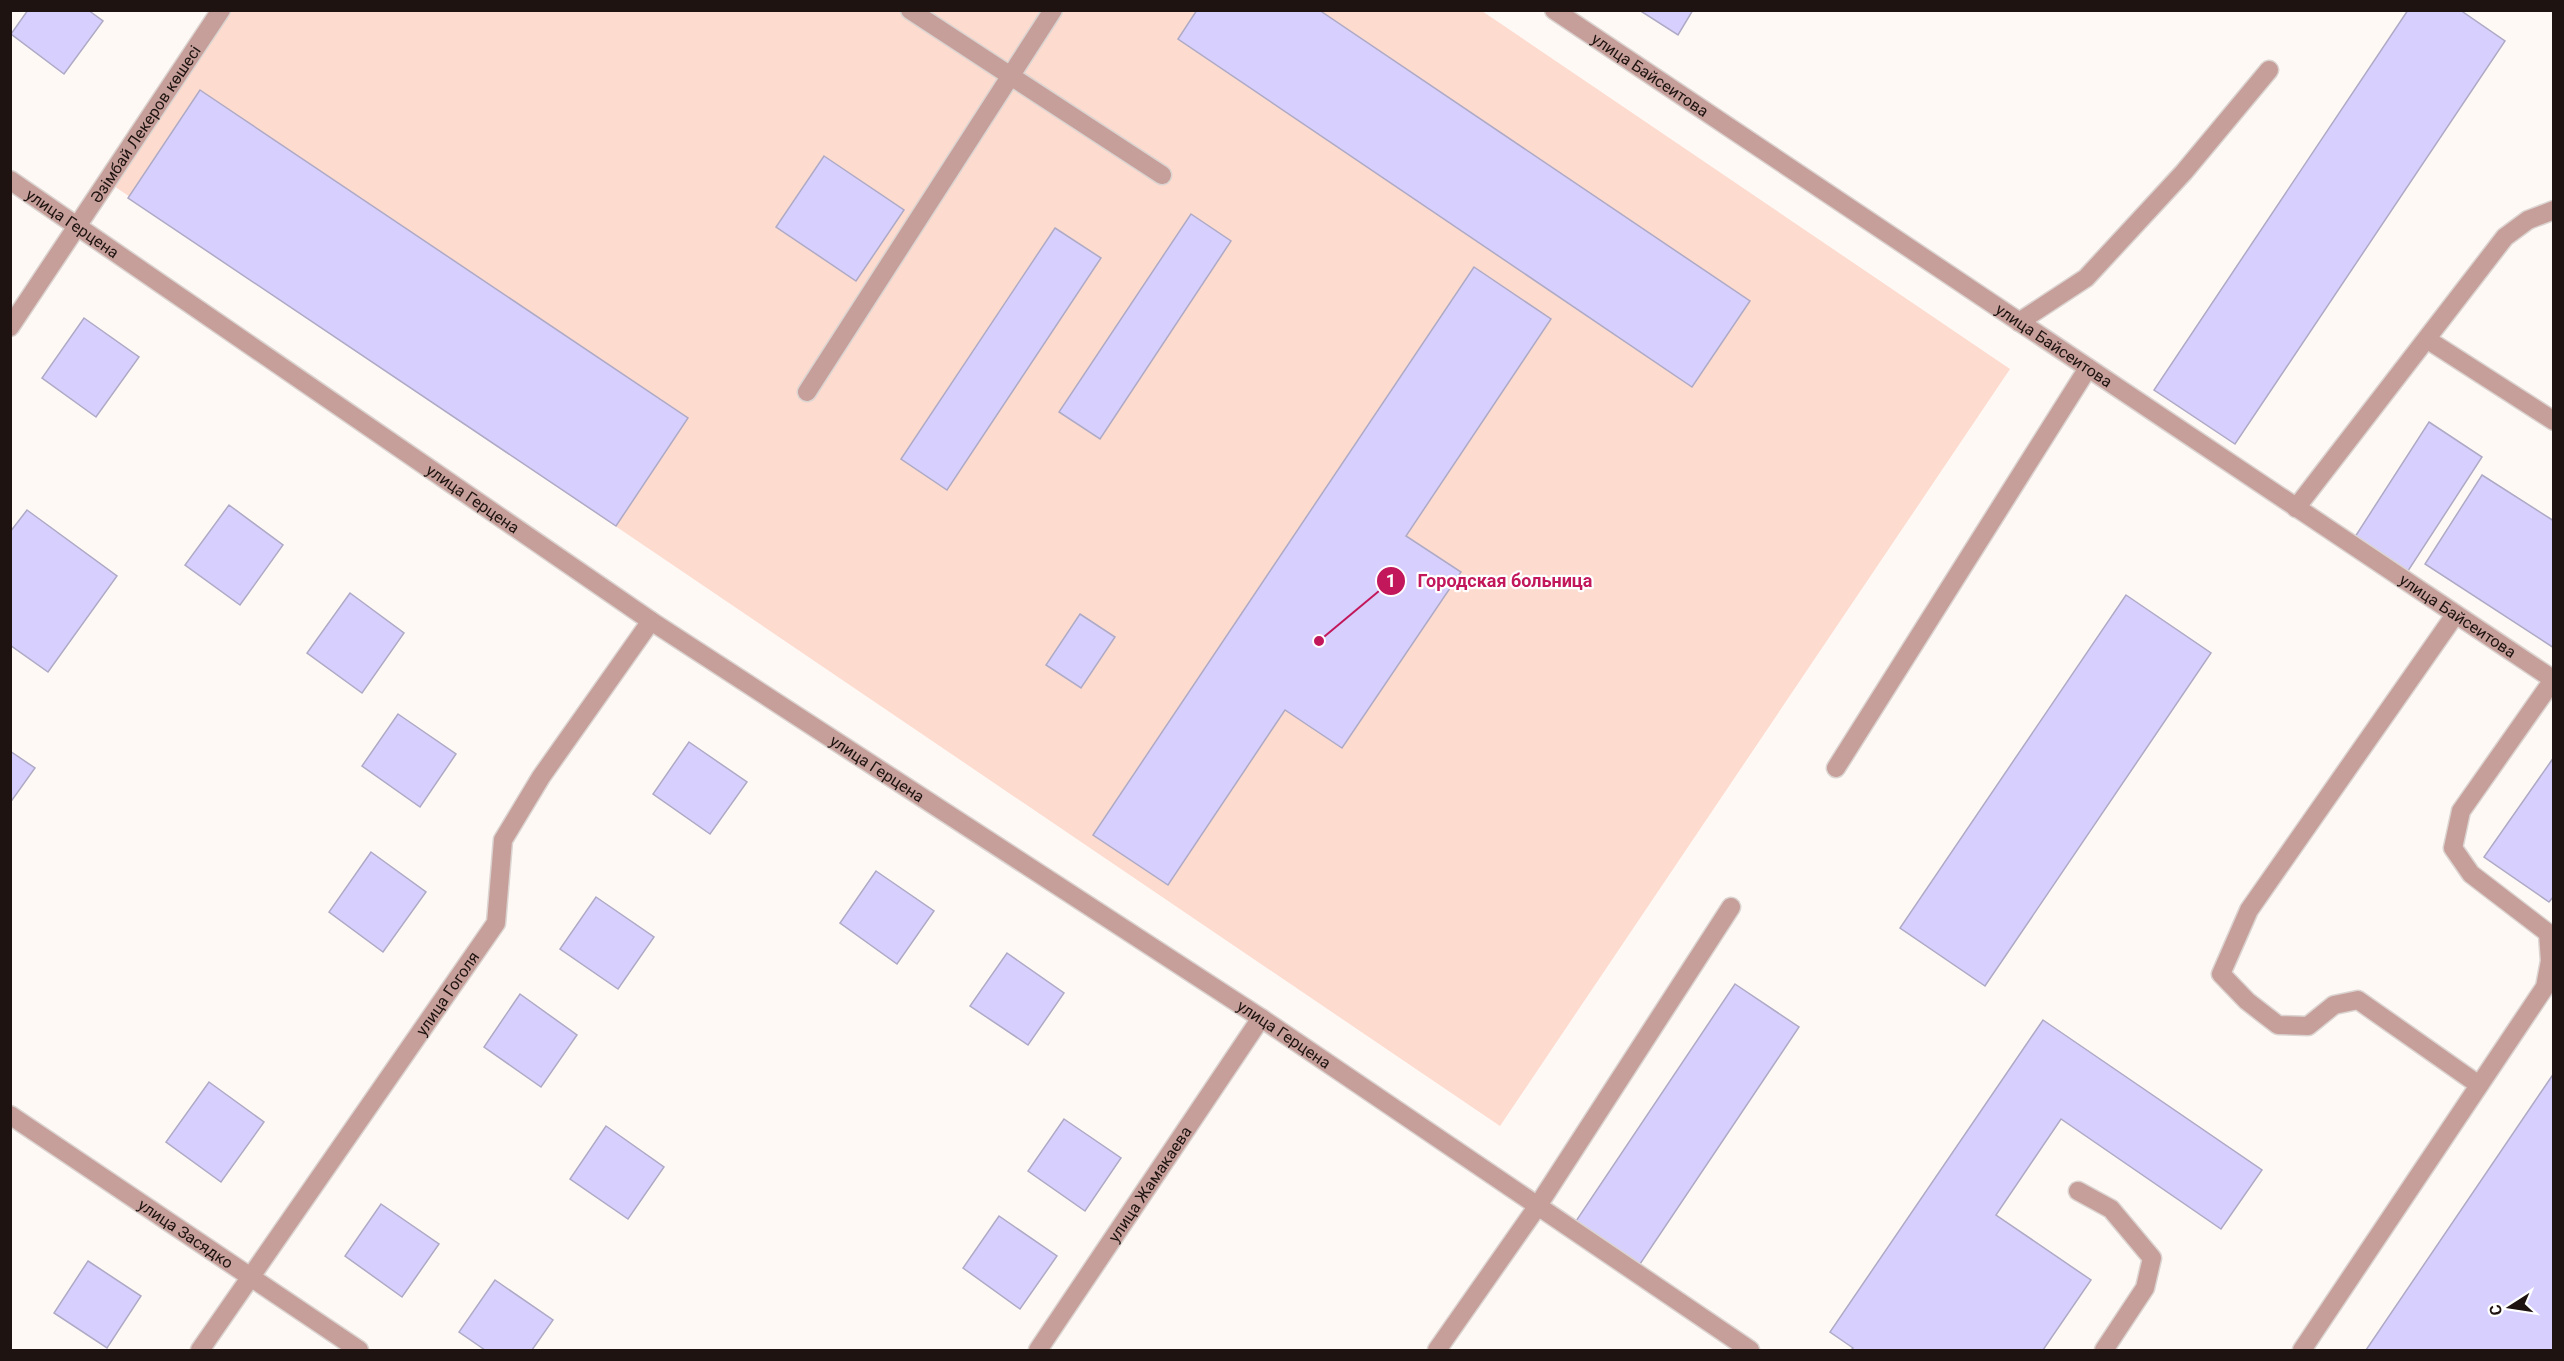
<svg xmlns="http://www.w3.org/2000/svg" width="2564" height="1361" font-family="Roboto,sans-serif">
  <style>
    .green { fill: #fddbcf }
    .building { fill: #d7cffd; stroke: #aeaac5; stroke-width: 1.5 }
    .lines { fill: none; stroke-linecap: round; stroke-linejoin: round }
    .minor-casing { stroke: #dbd4d1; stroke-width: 21 }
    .minor { stroke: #c69f9a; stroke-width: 18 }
    .labels { text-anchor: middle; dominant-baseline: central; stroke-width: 4.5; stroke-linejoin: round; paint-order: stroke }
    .street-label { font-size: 16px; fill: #1e1310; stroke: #fff }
    .leader { fill: none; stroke: #c2185b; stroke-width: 2 }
    .callout-dot { fill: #c2185b; stroke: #fff; stroke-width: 2 }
    .mark-label { font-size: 18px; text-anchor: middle; font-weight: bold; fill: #fff }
    .callout-label { font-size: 18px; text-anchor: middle; font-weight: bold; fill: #c2185b; stroke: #fff; stroke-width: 4.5; stroke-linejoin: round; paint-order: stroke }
  </style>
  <rect width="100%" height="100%" fill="#fff9f6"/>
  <polygon class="green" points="223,11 1482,11 2010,369 1500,1126 108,182"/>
  <g class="building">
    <polygon points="28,10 88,10 103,21 64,74 11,34"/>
    <polygon points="1197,10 1319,10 1750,301 1692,387 1178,39"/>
    <polygon points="1639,10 1693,10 1678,35"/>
    <polygon points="2408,10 2460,10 2505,41 2235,444 2154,390"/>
    <polygon points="200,90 688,418 616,526 128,198"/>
    <polygon points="824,156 904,210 856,281 776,227"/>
    <polygon points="1191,214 1231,241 1100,439 1059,412"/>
    <polygon points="1055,228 1101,258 947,490 901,459"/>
    <polygon points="1474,267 1551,319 1406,536 1461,572 1342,748 1285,710 1168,885 1093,835"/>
    <polygon points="84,318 139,357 96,417 42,378"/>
    <polygon points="2429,422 2482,457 2406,574 2353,540"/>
    <polygon points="2482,475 2554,521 2554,648 2425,564"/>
    <polygon points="229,505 283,545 240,605 185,565"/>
    <polygon points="27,510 117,576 48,672 10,645 10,532"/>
    <polygon points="350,593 404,633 362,693 307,653"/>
    <polygon points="2126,595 2211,653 1985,986 1900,928"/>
    <polygon points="1080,614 1115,637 1081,688 1046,665"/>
    <polygon points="398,714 456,754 420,807 362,766"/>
    <polygon points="689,742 747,782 710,834 653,794"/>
    <polygon points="10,751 35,768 10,803"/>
    <polygon points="2554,757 2554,896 2549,902 2484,857"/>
    <polygon points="371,852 426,892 383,952 329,912"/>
    <polygon points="876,871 934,911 897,964 840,923"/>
    <polygon points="596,897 654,937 618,989 560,949"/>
    <polygon points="1007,953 1064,993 1028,1045 970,1006"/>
    <polygon points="1735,984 1799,1027 1636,1270 1572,1227"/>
    <polygon points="520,994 577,1035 541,1087 484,1047"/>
    <polygon points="2043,1020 2262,1170 2221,1229 2061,1119 1996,1215 2091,1280 2043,1350 1851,1350 1853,1348 1830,1332"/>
    <polygon points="2554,1073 2554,1350 2366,1350"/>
    <polygon points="209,1082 264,1122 221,1182 166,1142"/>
    <polygon points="1064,1119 1121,1158 1085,1211 1028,1171"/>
    <polygon points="606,1126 664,1167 628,1219 570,1179"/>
    <polygon points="381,1204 439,1244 402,1297 345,1256"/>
    <polygon points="999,1216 1057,1256 1020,1309 963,1268"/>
    <polygon points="88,1261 141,1296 107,1348 54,1313"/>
    <polygon points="495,1280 553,1320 532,1350 485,1350 459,1332"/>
  </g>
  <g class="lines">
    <defs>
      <g id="minor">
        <polyline points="910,10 1162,175"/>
        <path id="s1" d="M1554,10L2554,680"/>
        <path id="s2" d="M10,180L651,621L1261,1018L1750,1350"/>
        <polyline points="2019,322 2086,278 2184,172 2269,70"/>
        <path id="s3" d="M10,327L221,10"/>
        <polyline points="2428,340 2554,421"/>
        <polyline points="807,392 1053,10"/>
        <polyline points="2296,508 2505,237 2528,220 2554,210"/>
        <polyline points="2455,615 2249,910 2221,974 2247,1001 2278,1025 2308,1026 2334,1005 2358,1000 2479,1085"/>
        <polyline points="1836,768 2088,368"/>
        <path id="s4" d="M10,1115L359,1350"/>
        <polyline points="2078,1191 2111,1209 2152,1258 2145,1288 2104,1350"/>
        <path id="s5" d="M200,1350L496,923L503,840L541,777L651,621"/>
        <path id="s6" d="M1038,1350L1261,1018"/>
        <polyline points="1437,1350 1537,1207 1731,907"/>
        <polyline points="2302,1350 2545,987 2550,961 2548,933 2471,874 2453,848 2461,811 2553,680"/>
      </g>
    </defs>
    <use href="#minor" class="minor-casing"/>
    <use href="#minor" class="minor"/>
  </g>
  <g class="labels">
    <g class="street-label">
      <text stroke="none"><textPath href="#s1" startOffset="116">улица Байсеитова</textPath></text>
      <text stroke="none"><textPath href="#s3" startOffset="244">Әзімбай Лекеров көшесі</textPath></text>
      <text stroke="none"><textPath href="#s2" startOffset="76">улица Герцена</textPath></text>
      <text stroke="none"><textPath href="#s1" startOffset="602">улица Байсеитова</textPath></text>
      <text stroke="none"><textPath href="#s2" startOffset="562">улица Герцена</textPath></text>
      <text stroke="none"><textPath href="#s1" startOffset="1088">улица Байсеитова</textPath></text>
      <text stroke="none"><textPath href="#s2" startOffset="1048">улица Герцена</textPath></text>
      <text stroke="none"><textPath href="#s5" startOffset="434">улица Гоголя</textPath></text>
      <text stroke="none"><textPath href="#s2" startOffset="1534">улица Герцена</textPath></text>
      <text stroke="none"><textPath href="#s6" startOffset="200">улица Жамакаева</textPath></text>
      <text stroke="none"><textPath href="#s4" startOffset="212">улица Засядко</textPath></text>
    </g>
  </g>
  <path class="leader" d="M1319 641L1391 581"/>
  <g class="callout-dot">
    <circle cx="1319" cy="641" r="6"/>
    <circle cx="1391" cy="581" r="15"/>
  </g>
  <g class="mark-label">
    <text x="1391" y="587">1</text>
  </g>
  <g class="callout-label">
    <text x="1505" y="587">Городская больница</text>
  </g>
  <rect width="2564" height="1361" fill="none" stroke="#1e1310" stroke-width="24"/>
  <g transform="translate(2510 1307) rotate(258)" stroke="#ffffff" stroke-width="4.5" paint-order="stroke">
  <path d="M0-4.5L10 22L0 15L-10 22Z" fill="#1e1310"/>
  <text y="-9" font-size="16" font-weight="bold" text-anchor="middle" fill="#1e1310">С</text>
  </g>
</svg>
